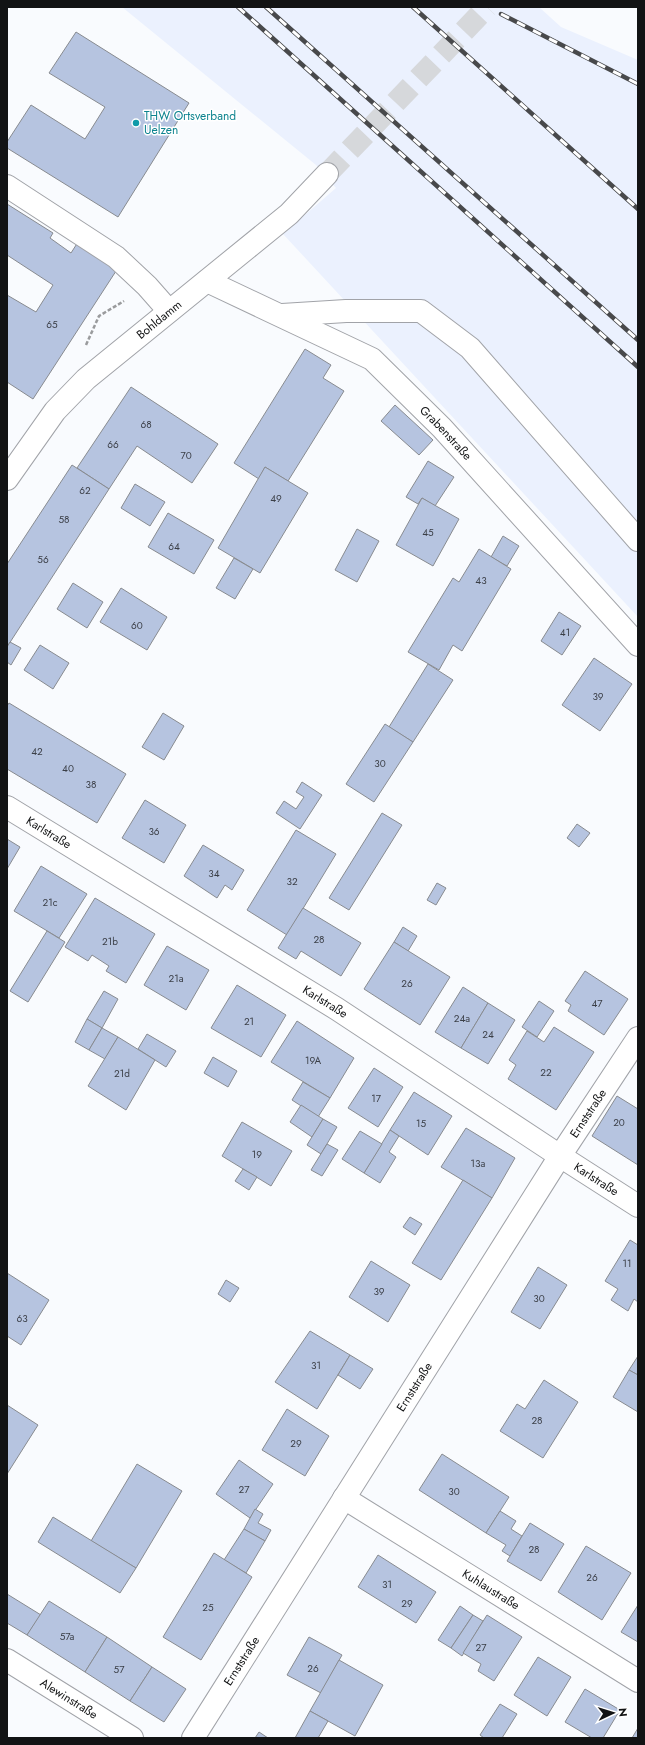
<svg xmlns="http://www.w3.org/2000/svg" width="645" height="1745" font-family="Jost,sans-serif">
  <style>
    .built { fill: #ebf1fe }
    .building { fill: #b6c4e0; stroke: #888b90 }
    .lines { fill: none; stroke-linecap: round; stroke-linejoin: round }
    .minor-tunnel { stroke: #d6d8db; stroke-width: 22; stroke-dasharray: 22 11; stroke-linecap: butt }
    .minor-casing { stroke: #a1a3a8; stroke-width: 24 }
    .path { stroke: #9a9b9d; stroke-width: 2.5; stroke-dasharray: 4 2; stroke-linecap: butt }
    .minor { stroke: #fff; stroke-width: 22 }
    .rail-casing { stroke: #48494b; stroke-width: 4.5 }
    .rail { stroke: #fff; stroke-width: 3; stroke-dasharray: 9; stroke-linecap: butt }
    .culture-dot { fill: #0f9aa8; stroke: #fff; stroke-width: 1.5 }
    .labels { text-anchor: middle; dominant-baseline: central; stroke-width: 3; stroke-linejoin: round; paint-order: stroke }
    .number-label { font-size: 10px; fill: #3b3f47 }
    .culture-label { font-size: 12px; fill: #0d838f; stroke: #fff; text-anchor: start }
    .street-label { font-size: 12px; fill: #121314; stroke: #fff }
  </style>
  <rect width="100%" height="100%" fill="#f9fbfe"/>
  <polygon class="built" points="122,7 539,7 561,27 638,60 638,617 283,234 336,188 316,165"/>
  <g class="building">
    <polygon points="76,32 189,103 118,217 7,148 7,142 31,105 85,139 105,107 49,73"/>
    <polygon points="7,204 53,233 50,238 71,253 78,242 118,268 33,399 7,382 7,295 36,312 53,285 7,255"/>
    <polygon points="305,349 331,365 323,378 344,391 288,481 265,467 259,479 234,463"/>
    <polygon points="131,387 218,444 192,483 137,446 109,489 77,468"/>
    <polygon points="395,405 433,440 419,455 381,421"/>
    <polygon points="428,461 454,477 435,506 422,498 418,504 406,497"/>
    <polygon points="72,465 109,489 7,647 7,564"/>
    <polygon points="265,467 308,493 260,573 218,548"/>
    <polygon points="135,484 165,502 150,526 121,508"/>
    <polygon points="422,498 459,519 433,566 396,545"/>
    <polygon points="168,513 214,540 194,574 148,547"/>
    <polygon points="357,529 379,541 357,582 335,570"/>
    <polygon points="503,536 519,546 507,566 491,557"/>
    <polygon points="479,549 511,569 462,651 453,645 439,670 408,652 453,578 459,582"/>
    <polygon points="234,558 253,569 235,599 216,588"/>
    <polygon points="73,583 103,602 87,628 57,609"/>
    <polygon points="121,588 167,617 147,650 100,622"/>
    <polygon points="559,612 581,626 562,655 541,641"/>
    <polygon points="10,642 21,648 11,665 7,662 7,647"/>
    <polygon points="40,645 69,663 53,689 24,670"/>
    <polygon points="594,658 632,684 600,731 562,705"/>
    <polygon points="428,664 453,680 413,742 389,727"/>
    <polygon points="9,703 126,774 97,823 7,769 7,706"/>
    <polygon points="163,713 184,726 164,760 142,747"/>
    <polygon points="385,724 413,742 374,802 346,784"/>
    <polygon points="302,782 322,795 300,829 276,813 284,801 296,809 304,797 296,792"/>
    <polygon points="145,800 186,825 164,863 122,838"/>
    <polygon points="382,813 402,825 349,910 329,898"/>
    <polygon points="577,824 590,833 579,847 567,838"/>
    <polygon points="296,830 336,854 287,935 247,910"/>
    <polygon points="7,839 20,847 7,869"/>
    <polygon points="203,845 244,870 232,890 225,885 217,898 184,876"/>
    <polygon points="41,866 87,894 59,938 14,911"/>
    <polygon points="437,883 446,888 436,905 427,900"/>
    <polygon points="95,898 155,934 126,983 106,971 109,966 92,955 88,961 65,947"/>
    <polygon points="303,908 361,943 341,976 301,951 296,959 278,948"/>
    <polygon points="403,927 417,936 408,951 394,942"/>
    <polygon points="47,931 65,942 28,1002 10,991"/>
    <polygon points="394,942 450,977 420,1025 364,989"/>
    <polygon points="167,946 209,970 186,1010 144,985"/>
    <polygon points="585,971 628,999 604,1035 568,1011 571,1005 565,1001"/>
    <polygon points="237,985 286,1015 261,1057 211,1028"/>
    <polygon points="463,987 488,1003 461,1048 435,1032"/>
    <polygon points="104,991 118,999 102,1028 87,1019"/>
    <polygon points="539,1001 554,1011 537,1037 522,1027"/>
    <polygon points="488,1003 515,1020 488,1064 461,1048"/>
    <polygon points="87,1019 102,1028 89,1050 75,1042"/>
    <polygon points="297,1021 354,1058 330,1098 271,1062"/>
    <polygon points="554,1027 594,1052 556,1110 508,1079 516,1065 509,1060 527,1031 544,1042"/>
    <polygon points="102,1028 118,1037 105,1059 89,1050"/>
    <polygon points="147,1034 176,1051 166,1067 138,1049"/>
    <polygon points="118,1037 155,1060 126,1110 88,1086"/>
    <polygon points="213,1057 237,1071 228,1087 204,1073"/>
    <polygon points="374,1068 403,1087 378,1127 348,1108"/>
    <polygon points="303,1082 330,1098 318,1117 292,1100"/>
    <polygon points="414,1092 452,1116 428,1155 390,1130"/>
    <polygon points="617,1096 638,1109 638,1165 592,1136"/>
    <polygon points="301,1105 323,1119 312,1137 290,1122"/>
    <polygon points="323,1119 337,1127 321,1154 307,1145"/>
    <polygon points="242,1122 292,1151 271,1186 222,1156"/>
    <polygon points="466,1128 515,1158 492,1198 441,1167"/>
    <polygon points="390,1130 399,1136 389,1152 396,1157 380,1183 364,1173"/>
    <polygon points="360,1131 382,1144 364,1173 342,1159"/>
    <polygon points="327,1144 338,1150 322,1176 311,1170"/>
    <polygon points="243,1169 257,1177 249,1190 235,1181"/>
    <polygon points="463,1180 492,1198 441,1280 412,1263"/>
    <polygon points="410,1217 422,1224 415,1235 403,1227"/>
    <polygon points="630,1240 638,1245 638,1302 634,1299 628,1311 611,1300 618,1289 605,1281"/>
    <polygon points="371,1261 410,1285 388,1322 349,1297"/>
    <polygon points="538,1267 567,1285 540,1329 511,1312"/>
    <polygon points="7,1273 49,1300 21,1345 7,1336"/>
    <polygon points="226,1280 239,1288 230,1302 218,1294"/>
    <polygon points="310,1331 350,1355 317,1409 275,1382"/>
    <polygon points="350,1355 373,1369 360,1389 338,1375"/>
    <polygon points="638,1356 638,1375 629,1370"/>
    <polygon points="629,1370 638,1375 638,1412 613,1397"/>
    <polygon points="544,1380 578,1402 543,1458 500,1431 517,1404 525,1409"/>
    <polygon points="7,1405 38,1425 7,1474"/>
    <polygon points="287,1409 329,1436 305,1476 262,1450"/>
    <polygon points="442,1454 509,1497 486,1533 419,1490"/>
    <polygon points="239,1460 273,1484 250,1518 216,1494"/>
    <polygon points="137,1464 182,1491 136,1568 91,1541"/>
    <polygon points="255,1509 263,1514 258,1523 271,1530 265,1541 244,1529"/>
    <polygon points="500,1511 516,1521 511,1529 522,1536 510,1556 502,1551 506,1545 486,1533"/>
    <polygon points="53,1517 136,1568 120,1593 38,1542"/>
    <polygon points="530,1523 564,1544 541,1581 507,1561"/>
    <polygon points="244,1529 265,1541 246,1573 224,1560"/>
    <polygon points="586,1546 631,1573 602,1620 558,1592"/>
    <polygon points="214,1553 252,1577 201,1660 163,1637"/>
    <polygon points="378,1555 436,1592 416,1623 358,1587"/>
    <polygon points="7,1594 41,1615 27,1635 7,1623"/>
    <polygon points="49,1601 107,1637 85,1672 27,1635"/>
    <polygon points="638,1605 638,1642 621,1632"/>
    <polygon points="460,1606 473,1615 451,1648 438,1640"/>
    <polygon points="473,1615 483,1621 462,1656 451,1648"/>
    <polygon points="487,1615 522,1637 494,1681 478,1671 481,1664 463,1653"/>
    <polygon points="107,1637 152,1667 130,1701 85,1672"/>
    <polygon points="309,1637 342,1655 321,1693 287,1675"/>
    <polygon points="538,1657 571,1677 547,1716 514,1695"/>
    <polygon points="339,1660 383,1685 355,1736 310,1711"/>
    <polygon points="152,1667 186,1689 164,1722 130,1701"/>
    <polygon points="585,1689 620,1710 603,1738 592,1738 565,1722"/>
    <polygon points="500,1704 517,1714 502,1738 484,1738 480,1735"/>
    <polygon points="310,1711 328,1721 318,1738 295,1738"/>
    <polygon points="638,1728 638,1738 632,1738"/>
    <polygon points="259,1732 268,1738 255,1738"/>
  </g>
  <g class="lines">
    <polyline class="minor-tunnel" points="327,174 487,7"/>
    <defs>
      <g id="minor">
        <polyline points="7,186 116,257 147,286 169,311"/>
        <path id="s1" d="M207,281L372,359L442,428L638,645"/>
        <polyline points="282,315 346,311 421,311 470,348 638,540"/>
        <path id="s2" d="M7,479L55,411L86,379L289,214L327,174"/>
        <path id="s3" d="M7,807L337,1009L560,1156L638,1206"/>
        <path id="s4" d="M344,1498L638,1681"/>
        <path id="s5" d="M7,1660L132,1738"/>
        <path id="s6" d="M193,1738L560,1156L638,1038"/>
      </g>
    </defs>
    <use href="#minor" class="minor-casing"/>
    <polyline class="path" points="86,345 99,316 124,301"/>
    <use href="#minor" class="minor"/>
    <defs>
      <g id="rail">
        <polyline points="238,7 638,367"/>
        <polyline points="266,7 638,340"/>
        <polyline points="413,7 638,209"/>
        <polyline points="501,14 638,84"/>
      </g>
    </defs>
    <use href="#rail" class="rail-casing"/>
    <use href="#rail" class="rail"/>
  </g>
  <circle class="culture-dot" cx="136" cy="123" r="4"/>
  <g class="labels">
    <g class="number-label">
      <text x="52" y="324">65</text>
      <text x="146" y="424">68</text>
      <text x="113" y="444">66</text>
      <text x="186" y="455">70</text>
      <text x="85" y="490">62</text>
      <text x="276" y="498">49</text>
      <text x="64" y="519">58</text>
      <text x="428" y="532">45</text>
      <text x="174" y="546">64</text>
      <text x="43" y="559">56</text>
      <text x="481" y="580">43</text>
      <text x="137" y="625">60</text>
      <text x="565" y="632">41</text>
      <text x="598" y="696">39</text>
      <text x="37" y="751">42</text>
      <text x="380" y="763">30</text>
      <text x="68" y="768">40</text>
      <text x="91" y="784">38</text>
      <text x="154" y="831">36</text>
      <text x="214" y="873">34</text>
      <text x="292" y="881">32</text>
      <text x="50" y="902">21c</text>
      <text x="319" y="939">28</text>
      <text x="110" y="941">21b</text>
      <text x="176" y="978">21a</text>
      <text x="407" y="983">26</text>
      <text x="597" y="1003">47</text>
      <text x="462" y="1018">24a</text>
      <text x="249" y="1021">21</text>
      <text x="488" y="1034">24</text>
      <text x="313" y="1060">19A</text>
      <text x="546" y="1072">22</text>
      <text x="122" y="1073">21d</text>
      <text x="376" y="1098">17</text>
      <text x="619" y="1122">20</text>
      <text x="421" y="1123">15</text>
      <text x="257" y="1154">19</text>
      <text x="478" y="1163">13a</text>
      <text x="627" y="1263">11</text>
      <text x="379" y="1291">39</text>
      <text x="539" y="1298">30</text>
      <text x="22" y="1318">63</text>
      <text x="316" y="1365">31</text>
      <text x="537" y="1420">28</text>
      <text x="296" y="1443">29</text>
      <text x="244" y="1489">27</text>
      <text x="454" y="1491">30</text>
      <text x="534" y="1549">28</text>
      <text x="592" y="1577">26</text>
      <text x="387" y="1584">31</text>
      <text x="407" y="1603">29</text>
      <text x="208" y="1607">25</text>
      <text x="67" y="1636">57a</text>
      <text x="481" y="1647">27</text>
      <text x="313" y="1668">26</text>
      <text x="119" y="1669">57</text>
    </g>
    <g class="culture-label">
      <text x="144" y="116">THW Ortsverband<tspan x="144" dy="14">Uelzen</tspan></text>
    </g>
    <g class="street-label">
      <text stroke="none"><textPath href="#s2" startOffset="222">Bohldamm</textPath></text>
      <text stroke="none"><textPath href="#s1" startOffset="287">Grabenstraße</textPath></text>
      <text stroke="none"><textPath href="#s3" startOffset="49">Karlstraße</textPath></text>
      <text stroke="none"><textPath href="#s3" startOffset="373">Karlstraße</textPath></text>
      <text stroke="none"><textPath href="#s6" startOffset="739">Ernststraße</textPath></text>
      <text stroke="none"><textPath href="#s3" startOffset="697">Karlstraße</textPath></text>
      <text stroke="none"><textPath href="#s6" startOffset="415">Ernststraße</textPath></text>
      <text stroke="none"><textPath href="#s4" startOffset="173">Kuhlaustraße</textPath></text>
      <text stroke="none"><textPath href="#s6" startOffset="91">Ernststraße</textPath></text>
      <text stroke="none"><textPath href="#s5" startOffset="73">Alewinstraße</textPath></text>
    </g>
  </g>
  <rect width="645" height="1745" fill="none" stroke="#121314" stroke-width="16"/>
  <g transform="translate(613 1713) rotate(86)" stroke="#ffffff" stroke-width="3" paint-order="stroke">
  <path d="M0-3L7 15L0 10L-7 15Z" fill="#121314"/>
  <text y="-6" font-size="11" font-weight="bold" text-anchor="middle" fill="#121314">N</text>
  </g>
</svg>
